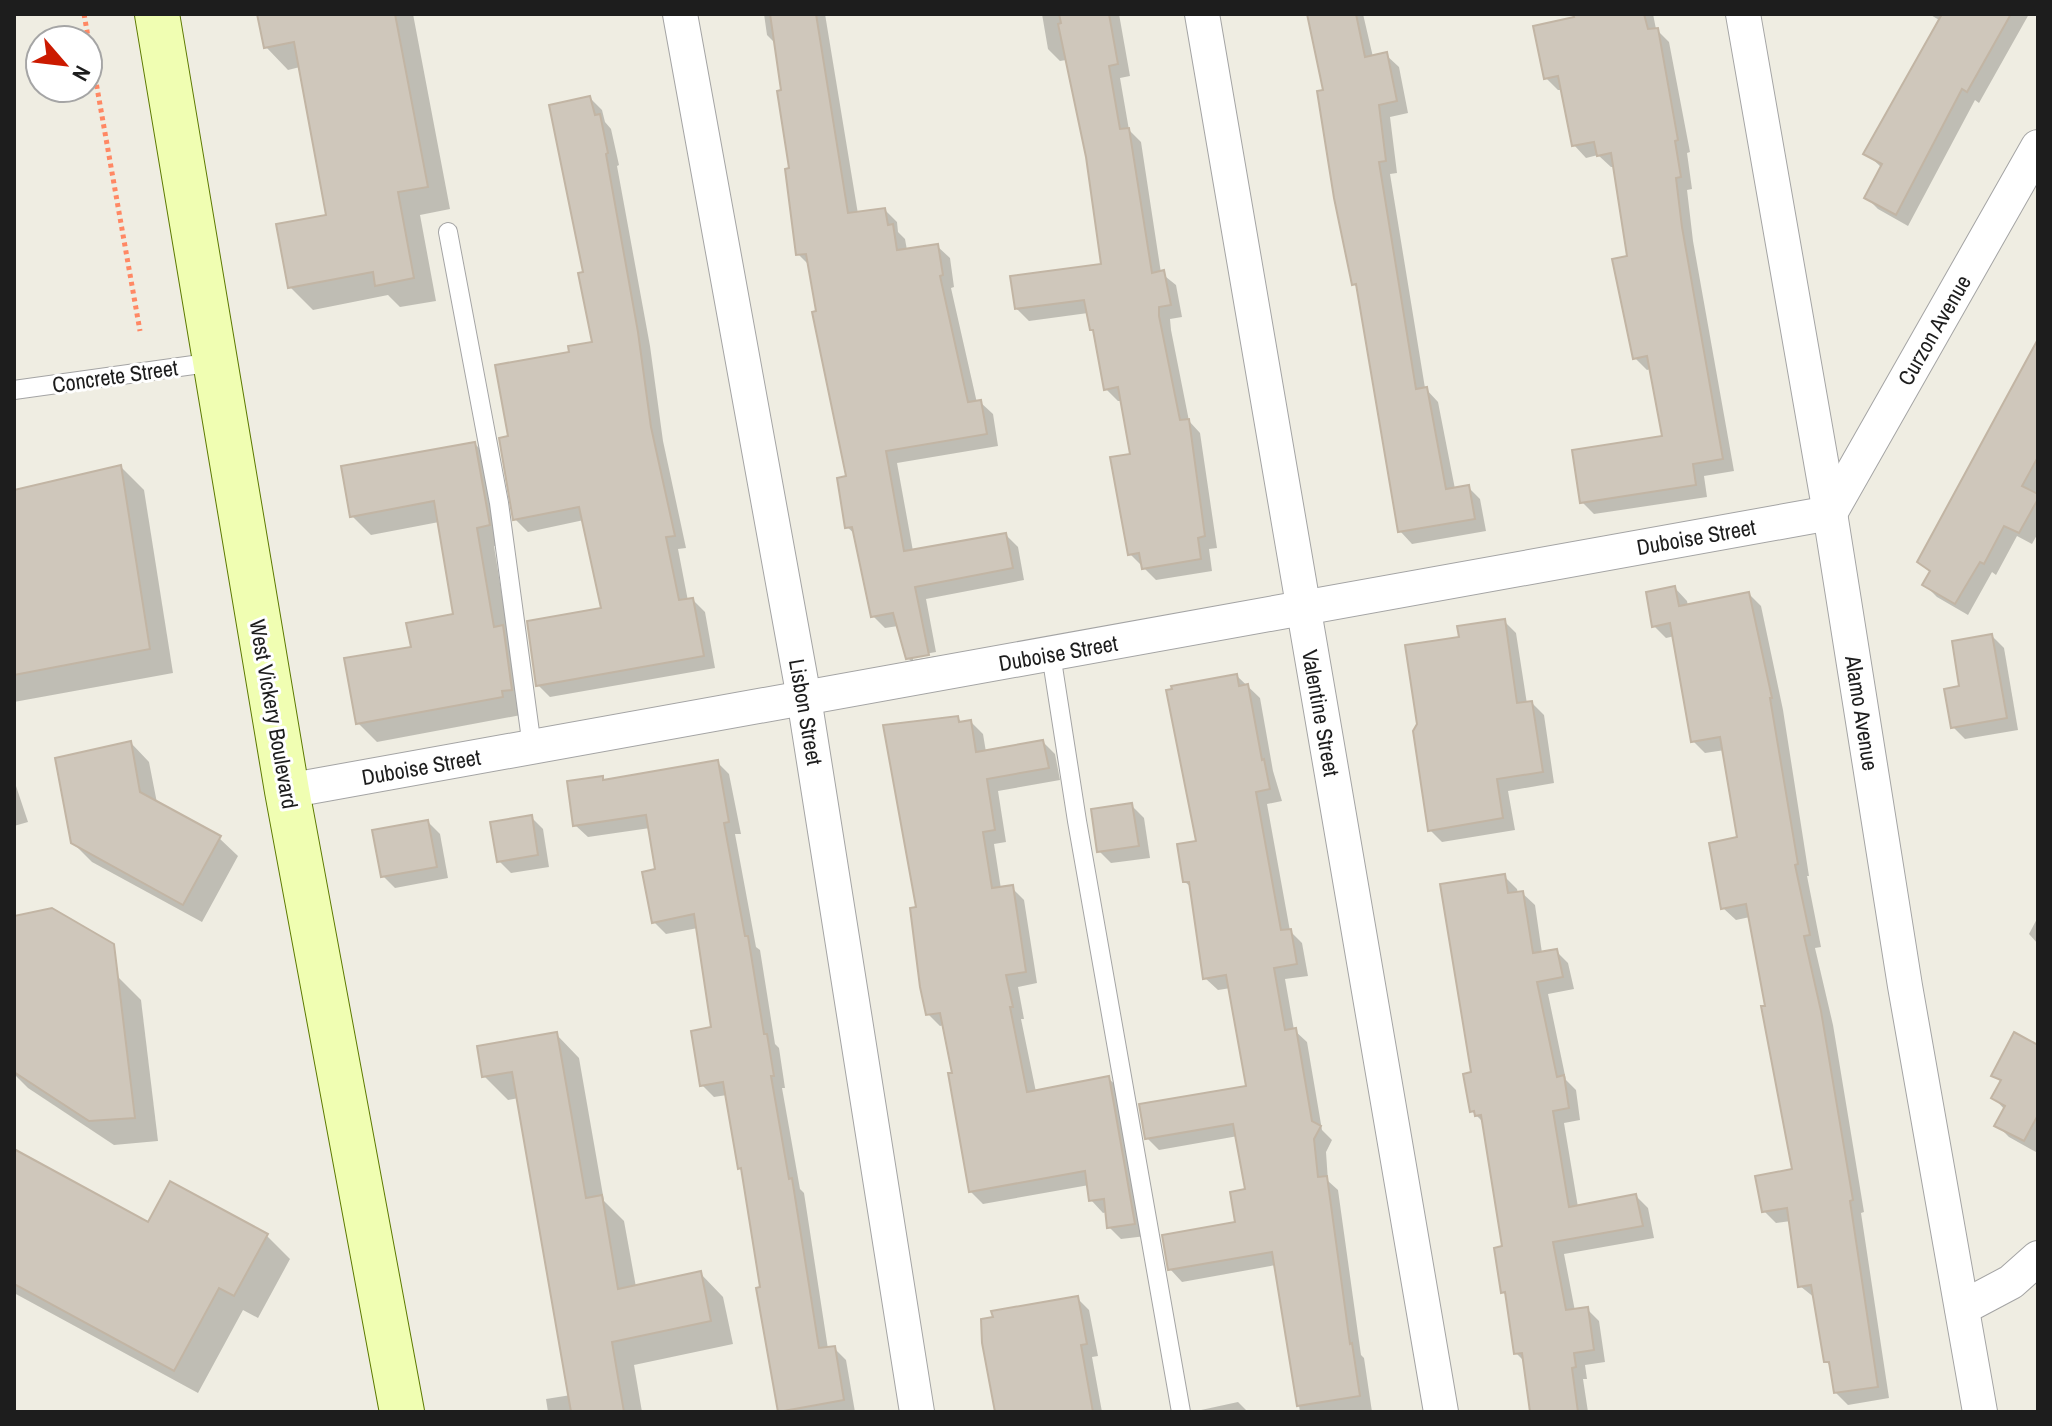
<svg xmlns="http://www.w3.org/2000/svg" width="2052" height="1426" font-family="'Archivo Narrow',sans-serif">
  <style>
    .shadow { fill: #0003 }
    .building { fill: #cfc7bb; stroke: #c2b5a4; stroke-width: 2 }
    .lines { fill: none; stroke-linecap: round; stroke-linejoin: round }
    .service-casing { stroke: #a4a4a4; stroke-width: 20 }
    .minor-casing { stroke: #a4a4a4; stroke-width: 36 }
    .secondary-casing { stroke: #5c7900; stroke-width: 46 }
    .path { stroke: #ff8864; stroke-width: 5; stroke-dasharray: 4 4; stroke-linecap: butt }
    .service { stroke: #fff; stroke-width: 18 }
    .minor { stroke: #fff; stroke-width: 34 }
    .secondary { stroke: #f0feb2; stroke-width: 44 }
    .labels { text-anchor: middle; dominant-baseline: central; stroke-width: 6; stroke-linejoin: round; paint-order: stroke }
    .street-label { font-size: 22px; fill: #1d1d1d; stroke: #fff }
  </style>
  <rect width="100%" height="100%" fill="#efede2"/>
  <g class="shadow">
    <polygon points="259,14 413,14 450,209 420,215 436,301 400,307 388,295 313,310 290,287 328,217 300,67 288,70 266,47"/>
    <polygon points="764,14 825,14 858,214 885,210 897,222 898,232 905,239 907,250 937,246 950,258 954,287 951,288 977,403 980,402 993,414 998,446 897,463 913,551 1006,535 1018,547 1024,580 926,599 936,652 913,656 913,660 937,656 940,667 920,670 908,658 898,626 885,628 873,616 856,535 847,527 849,478 811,267 798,254 783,92 777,45 767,35"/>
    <polygon points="1042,14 1119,14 1130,76 1120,78 1129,130 1141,142 1161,273 1176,285 1182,317 1170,319 1171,330 1189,421 1200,433 1217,548 1209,549 1212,571 1156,580 1130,554 1132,455 1122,401 1118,401 1106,389 1095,333 1091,329 1088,313 1029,321 1016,308 1103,266 1088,157 1066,60 1060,61 1048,49"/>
    <polygon points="1309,14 1363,14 1373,57 1386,55 1399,67 1408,113 1390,117 1397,173 1390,174 1425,388 1438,402 1455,489 1468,487 1480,499 1486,531 1412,544 1400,531 1359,289 1354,284 1325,92"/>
    <polygon points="1575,14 1653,14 1656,29 1669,42 1690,152 1687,153 1692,189 1687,190 1693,241 1734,471 1704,476 1707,497 1594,514 1582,502 1664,438 1651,369 1647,370 1635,358 1629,258 1615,167 1611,167 1598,155 1586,158 1574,145 1563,90 1558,90 1546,78 1576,19"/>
    <polygon points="1929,14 2029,14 1979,103 1975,100 1908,226 1878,209 1866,197 1882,168 1866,153 1941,21"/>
    <polygon points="590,98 602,110 605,122 611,129 619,165 617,166 650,346 663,441 686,548 678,549 688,601 693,600 705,612 715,668 550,697 538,685 603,610 584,520 528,532 515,519 510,437 571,354 594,344 585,273"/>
    <polygon points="2038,344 2038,491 2036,495 2038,497 2038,533 2032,544 2017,536 1996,575 1992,572 1968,615 1937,597 1924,584 1931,573 1919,562"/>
    <polygon points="475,444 494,463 508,544 494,546 521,715 377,742 358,723 413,648 455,616 439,522 371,535 352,516"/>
    <polygon points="121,467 144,490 173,673 14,702 14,492"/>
    <polygon points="1675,588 1687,601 1688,606 1749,594 1761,606 1783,710 1809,876 1807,876 1821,947 1815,948 1833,1025 1864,1212 1861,1213 1889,1398 1848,1405 1835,1392 1831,1367 1826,1361 1815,1298 1800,1286 1791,1221 1776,1223 1764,1211 1794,1171 1750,917 1736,920 1723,908 1740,839 1725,750 1705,753 1693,741 1675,636 1666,638 1654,626"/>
    <polygon points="1504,621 1516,633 1527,704 1532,703 1544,715 1554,783 1508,791 1515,830 1442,842 1430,830 1461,638"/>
    <polygon points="1992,636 2004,648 2018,730 1965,739 1953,727"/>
    <polygon points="1237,676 1260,698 1273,771 1282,801 1267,804 1290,931 1302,943 1308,976 1285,979 1294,1030 1307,1042 1322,1130 1332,1140 1326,1152 1328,1181 1338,1190 1361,1355 1364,1358 1372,1412 1300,1412 1276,1265 1182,1282 1170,1269 1237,1223 1247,1191 1238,1136 1159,1150 1147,1138 1248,1087 1231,988 1218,990 1205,978 1192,888 1185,882 1198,842"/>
    <polygon points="958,718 962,723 971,722 983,734 986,752 1043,742 1055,754 1060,780 998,791 1006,842 994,844 1001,889 1012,888 1024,900 1037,983 1018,987 1024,1019 1021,1019 1036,1092 1108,1078 1121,1090 1146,1236 1121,1239 1109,1227 1107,1212 1103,1213 1091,1200 1089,1185 983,1204 971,1192 945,1025 940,1026 928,1014 918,909"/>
    <polygon points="131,743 149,762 157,803 219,838 238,856 202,922 92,862 73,843"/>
    <polygon points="717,762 729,774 741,834 735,834 756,947 760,950 775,1044 779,1048 785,1088 782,1088 800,1189 804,1193 828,1349 834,1348 846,1360 855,1412 780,1412 759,1289 762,1288 744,1172 739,1168 727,1095 714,1097 702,1085 714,1029 698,928 666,934 654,922 657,871 650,828 588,837 575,825 602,778 606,781"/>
    <polygon points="14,780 28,822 14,826"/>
    <polygon points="1131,805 1144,818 1150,858 1111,863 1099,851"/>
    <polygon points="531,817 543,829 549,867 511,873 499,861"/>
    <polygon points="428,822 440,834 448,878 395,888 383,876"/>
    <polygon points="1505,877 1517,889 1518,894 1522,893 1535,905 1542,953 1556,951 1568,963 1574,989 1548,994 1566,1080 1576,1090 1580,1120 1564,1123 1578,1207 1636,1196 1648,1208 1654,1238 1564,1254 1575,1311 1587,1309 1599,1321 1605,1362 1585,1365 1587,1379 1583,1379 1588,1412 1533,1412 1525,1362 1516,1353 1507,1296 1503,1292 1504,1248 1485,1124 1472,1111 1474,1074"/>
    <polygon points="2038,917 2038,944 2029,934"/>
    <polygon points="14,918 117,976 141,1000 158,1141 114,1145 28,1088 14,1074"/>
    <polygon points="556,1034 579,1058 604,1201 624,1221 636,1287 700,1273 723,1297 733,1344 634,1365 642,1412 548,1412 546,1399 571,1395 519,1098 508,1100 484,1076"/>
    <polygon points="2038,1047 2038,1149 2036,1152 2009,1137 1997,1125 2005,1110 1994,1098 2002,1083 1994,1075"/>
    <polygon points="14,1151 149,1225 266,1235 290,1259 258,1318 243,1310 198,1393 14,1293"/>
    <polygon points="1077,1298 1089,1310 1098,1356 1092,1357 1102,1412 997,1412"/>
    <polygon points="1238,1402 1248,1412 1202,1412 1201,1410"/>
  </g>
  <g class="building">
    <polygon points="257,14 395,14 428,187 398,192 414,278 375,286 373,272 288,288 276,224 326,215 294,42 264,48"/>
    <polygon points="770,14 816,14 848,213 885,208 888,225 893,224 897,250 938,244 943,275 940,276 968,402 981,400 987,434 886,451 904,551 1006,533 1013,568 915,587 929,655 906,659 893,613 871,617 852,527 845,528 837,478 846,476 812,312 816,311 806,254 796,255 785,169 789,168 777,91 781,90"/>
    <polygon points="1059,14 1109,14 1118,64 1109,66 1120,129 1129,128 1152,273 1164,270 1171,305 1159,307 1159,316 1180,420 1189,419 1205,536 1198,538 1201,559 1142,569 1139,553 1128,555 1110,457 1130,454 1118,387 1104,390 1093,330 1090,330 1084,300 1015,309 1010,276 1101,264 1086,157 1058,24 1061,23"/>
    <polygon points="1307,14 1356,14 1365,57 1387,52 1397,101 1379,105 1386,161 1379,162 1416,389 1427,387 1446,489 1469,485 1475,519 1398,532 1356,284 1352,285 1334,198 1317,91 1323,90"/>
    <polygon points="1573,14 1644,14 1648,29 1658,28 1678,140 1675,141 1681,177 1676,178 1682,227 1723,459 1693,464 1696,485 1580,503 1572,450 1662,436 1647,356 1633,359 1612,259 1627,256 1611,153 1597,156 1594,142 1572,146 1558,76 1544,79 1533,26 1574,17"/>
    <polygon points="1942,14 2011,14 1967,92 1962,89 1896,215 1864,198 1882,164 1863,154"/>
    <polygon points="590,96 595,115 600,114 608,153 606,154 638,332 651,427 675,536 666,537 679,600 693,598 704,656 536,686 527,621 601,608 579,507 513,520 499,438 508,436 495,365 569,352 568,346 592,342 578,273 583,272 549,105"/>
    <polygon points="2038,339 2038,457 2022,486 2038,494 2038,499 2019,533 2004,526 1984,564 1980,562 1955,604 1922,585 1930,571 1917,562"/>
    <polygon points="475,442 490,525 477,528 494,627 503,625 512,690 502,691 503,697 356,724 344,658 411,647 406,623 453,614 434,501 350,517 341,466"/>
    <polygon points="121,465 150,649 14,675 14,490"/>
    <polygon points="1675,586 1679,606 1749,592 1772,698 1770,698 1798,864 1795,865 1810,935 1804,936 1821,1011 1853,1200 1850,1201 1878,1387 1834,1393 1829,1362 1824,1362 1811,1285 1798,1287 1787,1208 1762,1212 1755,1176 1792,1169 1761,1006 1765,1006 1746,904 1721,909 1709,843 1737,837 1720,737 1691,742 1670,623 1652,627 1646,592"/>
    <polygon points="1505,619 1517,703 1532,701 1543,772 1497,779 1503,818 1428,831 1413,731 1417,724 1405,645 1459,637 1457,626"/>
    <polygon points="1992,634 2007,718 1951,728 1944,689 1959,686 1952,641"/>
    <polygon points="1237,674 1239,686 1248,684 1262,760 1264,759 1270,789 1256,792 1281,930 1291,929 1297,964 1274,968 1285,1030 1296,1028 1312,1121 1321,1126 1314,1139 1318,1177 1327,1176 1350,1344 1352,1343 1360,1396 1297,1406 1272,1252 1168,1270 1162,1235 1235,1222 1230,1192 1245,1189 1233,1124 1145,1139 1139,1104 1246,1086 1226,975 1203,979 1189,882 1183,882 1177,844 1196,841 1166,690 1172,689 1171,686"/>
    <polygon points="958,716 959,722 971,720 976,752 1043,740 1049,768 987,779 995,830 983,832 992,888 1013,885 1026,972 1006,975 1013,1007 1010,1007 1027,1092 1109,1076 1135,1224 1107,1228 1104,1199 1089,1201 1085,1171 969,1192 948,1073 952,1073 940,1013 926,1015 920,987 910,908 916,907 883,725"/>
    <polygon points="131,741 140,792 221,836 183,905 71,843 55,758"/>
    <polygon points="718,760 729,822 724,823 745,936 748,936 764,1034 767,1034 774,1076 771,1076 789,1179 792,1178 819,1348 835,1346 844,1400 778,1412 756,1288 760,1287 741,1168 738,1169 723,1082 700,1086 691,1031 711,1027 694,914 652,923 642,872 655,869 646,815 573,826 567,781 603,776 603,780"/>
    <polygon points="1132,803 1139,846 1097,852 1091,809"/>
    <polygon points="532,815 538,855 497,862 490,822"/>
    <polygon points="428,820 437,867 381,877 372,830"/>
    <polygon points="1505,874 1508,893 1523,891 1533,953 1557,949 1563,977 1537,982 1557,1077 1564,1075 1569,1108 1553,1111 1569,1207 1636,1194 1643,1226 1553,1242 1566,1310 1588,1307 1594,1350 1574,1353 1576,1367 1572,1368 1578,1412 1530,1412 1522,1353 1514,1354 1505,1292 1501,1293 1494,1248 1502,1246 1481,1115 1475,1116 1474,1111 1470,1112 1463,1074 1471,1072 1440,884"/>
    <polygon points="52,908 114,944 135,1118 89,1121 14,1072 14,916"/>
    <polygon points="557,1032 586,1198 602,1195 618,1289 701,1271 711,1321 612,1342 624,1412 571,1412 512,1072 482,1077 477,1046"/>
    <polygon points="2014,1032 2038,1045 2038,1115 2024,1141 1994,1126 2005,1106 1991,1098 2001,1080 1991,1076"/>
    <polygon points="14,1149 148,1222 170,1181 268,1234 234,1296 219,1288 174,1371 14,1284"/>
    <polygon points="1078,1296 1087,1344 1081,1345 1093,1412 995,1412 982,1343 981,1319 993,1317 991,1311"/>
  </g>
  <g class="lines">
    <defs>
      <g id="service">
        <polyline points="448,232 499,503 532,747"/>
        <polyline points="14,390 215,362"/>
        <polyline points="1051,654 1077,821 1181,1412"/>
      </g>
      <g id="minor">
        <polyline points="680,14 804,698 917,1412"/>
        <polyline points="1202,14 1441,1412"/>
        <polyline points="1743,14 1830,513 1905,986 1980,1412"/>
        <polyline points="287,791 1830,513 2038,147"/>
        <polyline points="1962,1308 2011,1282 2038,1258"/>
      </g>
      <polyline id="secondary" points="157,14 287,791 402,1412"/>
    </defs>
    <use href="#service" class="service-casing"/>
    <use href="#minor" class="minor-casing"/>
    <use href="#secondary" class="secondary-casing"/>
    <polyline class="path" points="84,14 140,331"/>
    <use href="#service" class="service"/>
    <use href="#minor" class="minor"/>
    <use href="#secondary" class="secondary"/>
  </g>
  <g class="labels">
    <g class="street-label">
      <text transform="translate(1934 330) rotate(-60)">Curzon Avenue</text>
      <text transform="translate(115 376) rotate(-8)">Concrete Street</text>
      <text transform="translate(1696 537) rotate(-10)">Duboise Street</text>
      <text transform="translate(1058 653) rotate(-10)">Duboise Street</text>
      <text transform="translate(806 712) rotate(80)">Lisbon Street</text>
      <text transform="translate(1321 713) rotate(80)">Valentine Street</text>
      <text transform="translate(1862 713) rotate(81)">Alamo Avenue</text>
      <text transform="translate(274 714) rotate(80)">West Vickery Boulevard</text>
      <text transform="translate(421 767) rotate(-10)">Duboise Street</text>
    </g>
  </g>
  <rect width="2052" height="1426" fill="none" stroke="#1d1d1d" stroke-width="32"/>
  <g transform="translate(64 64) rotate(118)"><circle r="38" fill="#ffffff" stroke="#a5a5a5" stroke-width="2"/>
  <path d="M0-6L14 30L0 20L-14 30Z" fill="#cb1a00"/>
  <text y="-12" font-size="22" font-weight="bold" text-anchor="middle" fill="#1d1d1d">N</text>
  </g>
</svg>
